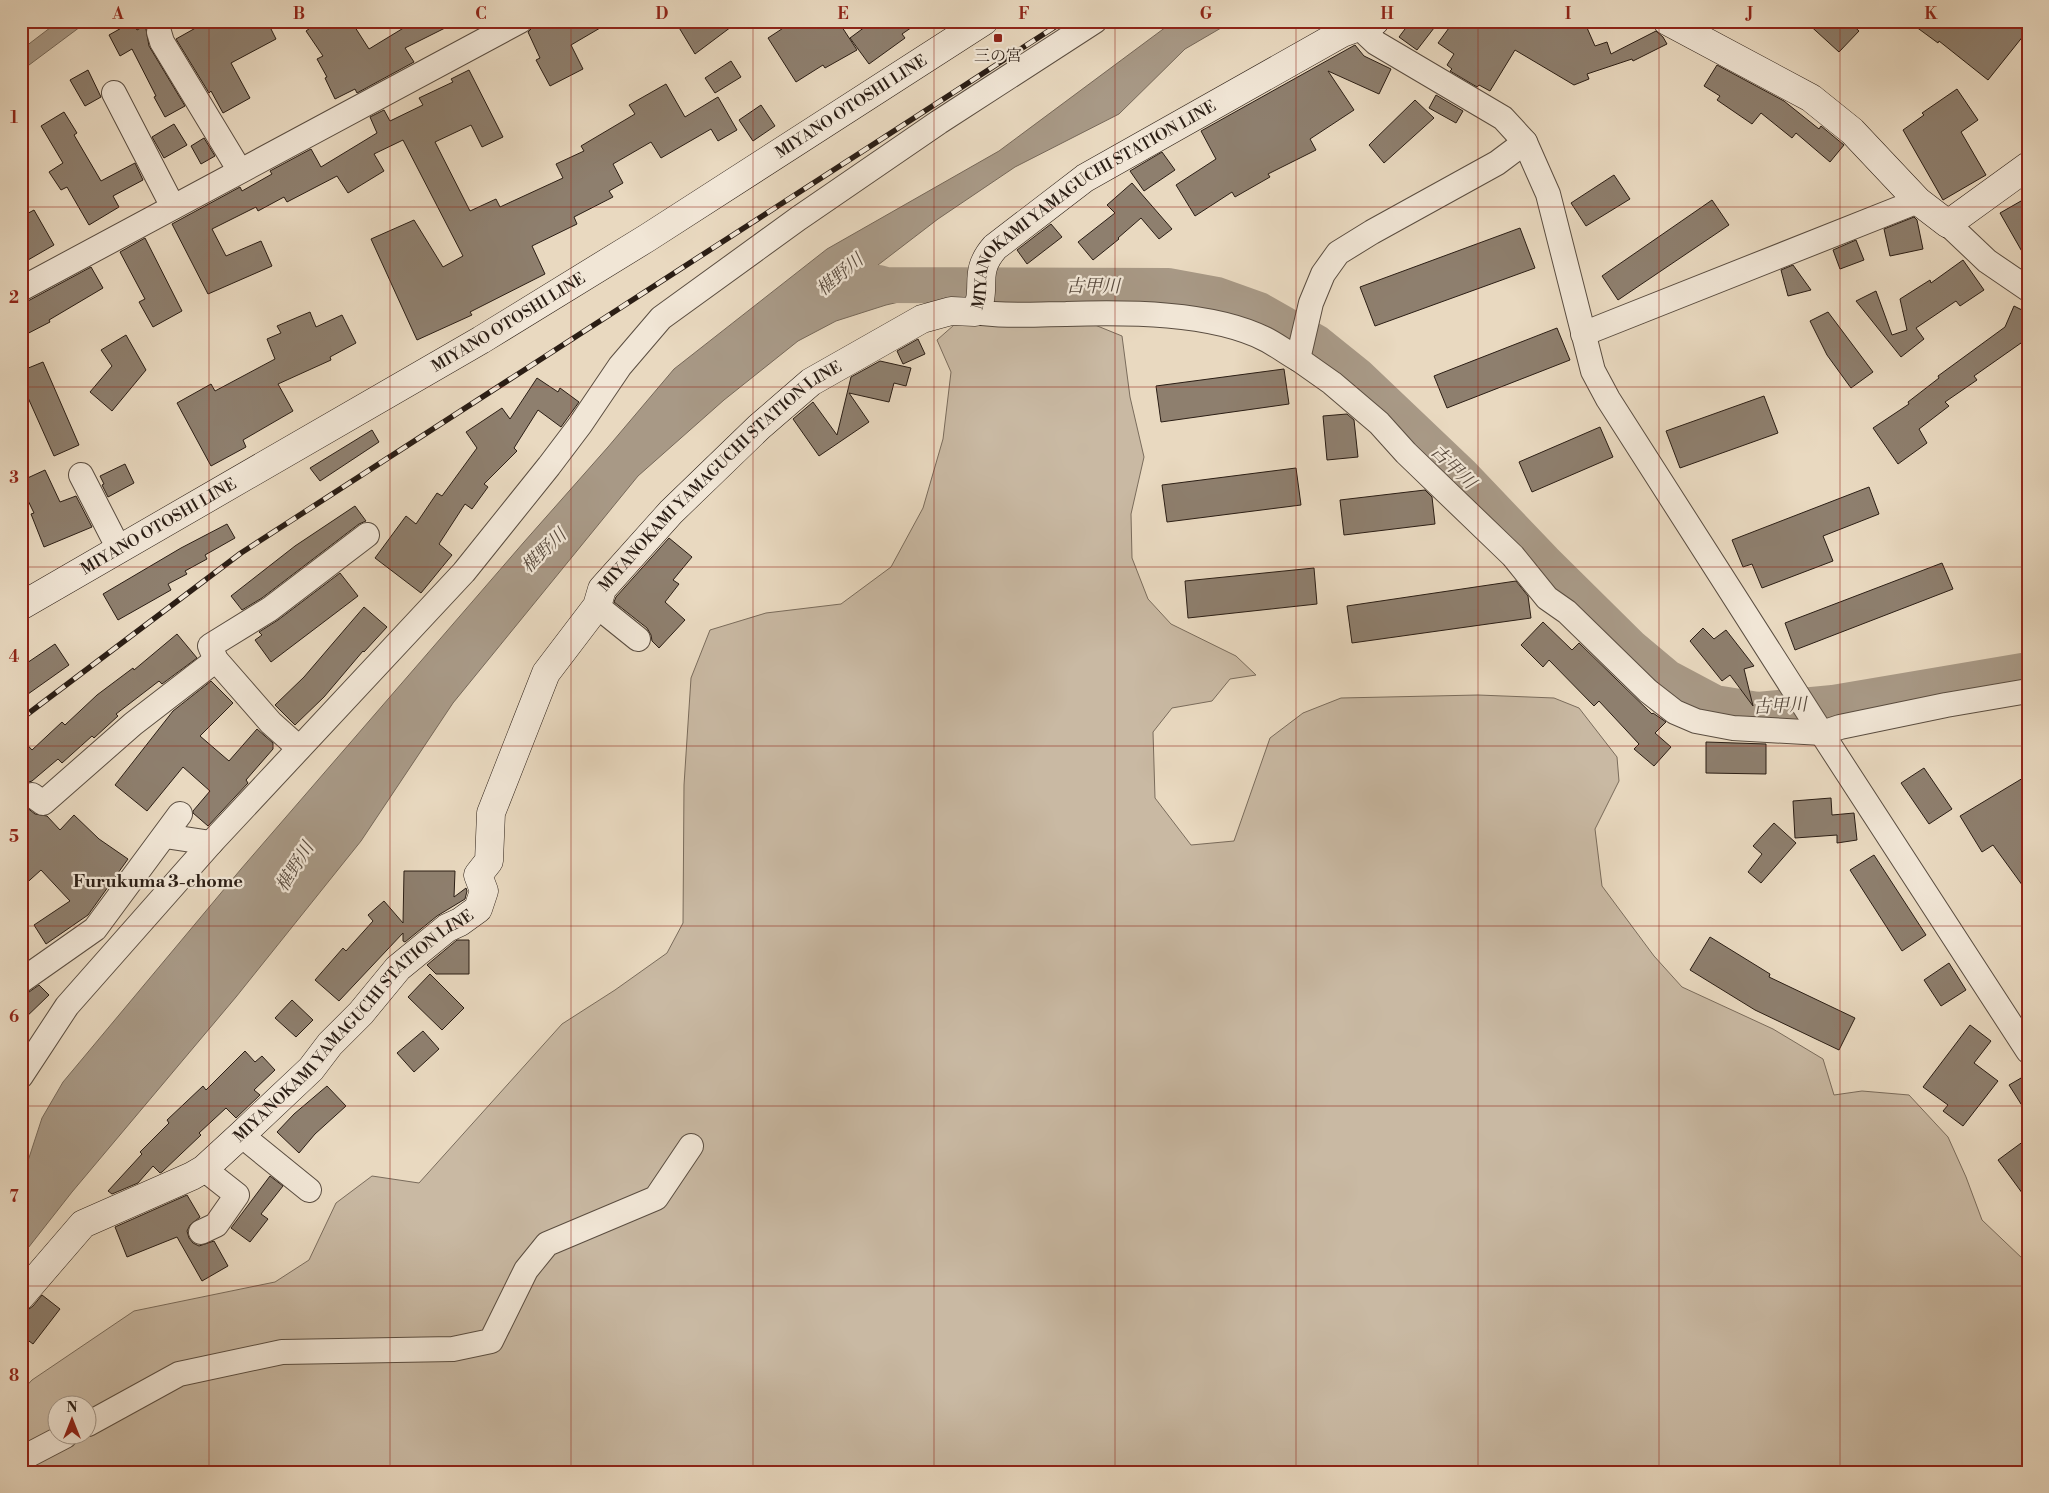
<svg xmlns="http://www.w3.org/2000/svg" width="2049" height="1493" font-family="'Libre Bodoni','Noto Serif JP',serif">
  <style>
    .green { fill: #c9b9a3; stroke: #7a6c5c; fill-rule: evenodd }
    .water { fill: #a89986; stroke: #766859 }
    .lines { fill: none; stroke-linecap: round; stroke-linejoin: round }
    .river { stroke: #a89986; stroke-width: 36 }
    .building { fill: #8e7f6e; stroke: #2b1e15 }
    .minor-casing { stroke: #5a4d40; stroke-width: 26 }
    .secondary-casing { stroke: #2b1e15; stroke-width: 29 }
    .minor { stroke: #f1e6d6; stroke-width: 24 }
    .secondary { stroke: #f1e6d6; stroke-width: 28 }
    .rail-casing { stroke: #2b1e15; stroke-width: 5.5 }
    .rail { stroke: #f1e6d6; stroke-width: 4; stroke-dasharray: 11; stroke-linecap: butt }
    .grid { fill: none; stroke: #8f2418; stroke-width: 1; stroke-opacity: 0.55 }
    .poi-dot { fill: #8f2418; stroke: #f1e6d6; stroke-width: 2 }
    .labels { text-anchor: middle; dominant-baseline: central; stroke-width: 4.5; stroke-linejoin: round; paint-order: stroke }
    .poi-label { font-size: 16px; fill: #2b1e15; stroke: #f1e6d6 }
    .street-label { font-size: 16px; fill: #2b1e15; stroke: #f1e6d6 }
    .water-label { font-size: 18px; font-style: italic; fill: #57493d; stroke: #f1e6d6 }
    .neighbourhood-label { font-size: 18px; font-weight: bold; fill: #2b1e15; stroke: #f1e6d6 }
    .neatline { fill: none; stroke: #8f2418; stroke-width: 2 }
    .grid-label { font-size: 16px; text-anchor: middle; font-weight: bold; fill: #8f2418 }
  </style>
  <rect width="100%" height="100%" fill="#e9d9c0"/>
  <filter id="stains"><feTurbulence type="fractalNoise" baseFrequency=".004" numOctaves="4"/><feColorMatrix values="0 0 0 0 .2 0 0 0 0 .09 0 0 0 0 .02 0 0 0 .5 -.17"/></filter>
  <radialGradient id="worn" r=".72"><stop offset=".6" stop-color="#630" stop-opacity="0"/><stop offset="1" stop-color="#630" stop-opacity=".3"/></radialGradient>
  <path class="green" d="M954,325H1095L1122,336L1130,397L1144,457L1131,514L1132,558L1148,599L1171,624L1236,656L1256,675L1230,679L1212,701L1172,708L1153,732L1155,798L1191,845L1234,841L1270,738L1303,713L1341,698L1478,695L1554,698L1579,708L1617,757L1619,781L1595,829L1602,886L1654,956L1682,987L1773,1029L1823,1059L1834,1095L1862,1091L1909,1095L1948,1137L1966,1177L1982,1220L2024,1260L2028,1261V1472H21V1392L32,1380L134,1311L275,1282L309,1260L336,1203L372,1176L419,1183L562,1024L615,990L667,953L683,923L684,785L691,678L710,630L766,613L841,604L891,567L923,508L943,439L951,372L937,340ZM58,1406H88V1436H58Z"/>
  <g class="water">
    <polygon points="59,21 88,21 21,71 21,50"/>
    <polygon points="1174,21 1233,21 1185,49 1119,114 1015,167 938,219 878,265 886,280 924,281 943,295 916,298 886,305 836,321 798,341 724,400 638,476 453,703 361,841 236,997 72,1192 21,1257 21,1174 25,1170 42,1118 63,1082 241,869 524,542 608,447 674,369 827,249 999,151"/>
  </g>
  <g class="lines">
    <polyline class="river" points="879,283 886,285 1168,286 1217,295 1259,310 1317,343 1358,376 1461,474 1544,561 1631,647 1668,678 1715,703 1758,710 1833,703 2028,670"/>
  </g>
  <g class="building">
    <polygon points="208,21 267,21 276,39 231,63 250,98 223,113 211,91 209,93 176,39"/>
    <polygon points="320,21 351,21 369,49 415,21 459,21 405,48 414,62 357,93 355,89 335,99 325,78 327,77 317,59 323,56 306,31"/>
    <polygon points="534,21 612,21 571,45 583,69 550,86 536,60 540,58 528,32 532,28"/>
    <polygon points="675,21 739,21 695,54"/>
    <polygon points="794,21 838,21 857,50 825,68 823,65 796,82 768,38"/>
    <polygon points="873,21 921,21 902,34 905,38 869,64 850,38"/>
    <polygon points="1411,21 1425,21 1434,28 1417,50 1399,37"/>
    <polygon points="1454,21 1584,21 1595,46 1607,42 1611,54 1656,31 1663,37 1667,44 1633,61 1632,59 1587,74 1589,79 1574,85 1515,50 1490,91 1479,85 1477,87 1450,71 1452,69 1447,65 1454,54 1438,43"/>
    <polygon points="1805,21 1848,21 1859,31 1839,52"/>
    <polygon points="1908,21 2028,21 2028,30 1988,80 1939,41 1938,43"/>
    <polygon points="132,22 137,30 148,24 146,29 149,46 185,106 165,117 154,97 156,96 132,49 120,56 109,35"/>
    <polygon points="1355,45 1364,56 1391,69 1379,94 1328,71 1354,110 1310,139 1316,150 1268,174 1270,177 1235,197 1232,192 1195,216 1176,185 1216,159 1201,131"/>
    <polygon points="731,61 741,77 715,93 705,78"/>
    <polygon points="1717,65 1784,101 1819,129 1821,126 1844,145 1830,162 1796,133 1792,138 1761,113 1752,124 1717,100 1720,96 1704,86"/>
    <polygon points="88,70 101,97 85,106 70,80"/>
    <polygon points="469,70 503,137 482,147 471,125 435,142 470,211 496,199 500,207 563,178 556,164 584,151 581,146 635,114 629,105 666,84 685,117 718,97 737,130 718,141 711,129 661,158 651,142 613,164 623,183 609,191 613,197 574,217 577,224 532,246 545,274 470,312 472,315 417,340 371,239 414,220 443,267 463,256 403,140 374,154 384,171 348,193 337,176 287,202 284,197 258,211 256,207 212,229 226,256 261,241 272,266 208,294 172,224 240,187 242,191 272,174 270,171 311,149 321,167 377,133 370,117 384,110 390,121 423,105 419,98 453,82 451,79"/>
    <polygon points="1957,89 1978,120 1961,132 1986,175 1943,200 1903,130 1924,115 1922,113"/>
    <polygon points="1436,95 1463,111 1456,123 1429,108"/>
    <polygon points="1415,100 1434,118 1384,163 1369,145"/>
    <polygon points="761,105 775,126 753,141 739,120"/>
    <polygon points="64,112 77,133 74,135 101,181 135,163 143,180 113,196 119,207 89,225 67,187 61,190 49,172 63,163 41,126"/>
    <polygon points="174,124 187,145 164,158 152,137"/>
    <polygon points="204,138 215,156 201,164 191,146"/>
    <polygon points="1162,152 1175,170 1144,191 1130,171"/>
    <polygon points="1614,175 1630,199 1586,226 1571,203"/>
    <polygon points="1132,183 1172,229 1159,239 1141,218 1118,238 1119,239 1093,260 1078,242 1115,213 1107,205"/>
    <polygon points="2028,197 2028,262 2000,213"/>
    <polygon points="1712,200 1729,225 1618,300 1602,276"/>
    <polygon points="34,210 54,245 28,260 21,247 21,217"/>
    <polygon points="1914,217 1917,220 1923,249 1890,256 1884,229"/>
    <polygon points="1051,224 1062,237 1027,264 1017,250"/>
    <polygon points="1520,228 1535,268 1375,326 1360,287"/>
    <polygon points="145,238 182,311 153,327 139,302 145,299 120,252"/>
    <polygon points="1856,240 1864,260 1840,269 1833,250"/>
    <polygon points="1963,260 1984,290 1960,306 1956,301 1916,328 1924,339 1901,357 1856,301 1876,291 1892,335 1907,330 1900,299 1930,280 1931,283"/>
    <polygon points="1793,265 1811,290 1788,296 1781,270"/>
    <polygon points="91,267 103,288 49,320 50,322 21,337 21,303 28,301"/>
    <polygon points="2014,306 2028,313 2028,346 2021,343 1974,376 1977,380 1945,402 1949,406 1919,429 1927,443 1898,464 1873,428 1909,404 1908,402 1939,378 1938,376 2005,327"/>
    <polygon points="310,312 316,327 342,315 356,343 330,357 331,360 278,384 293,411 243,440 246,447 211,466 177,403 211,384 215,391 275,359 267,339 281,333 277,326"/>
    <polygon points="1828,312 1873,372 1851,388 1827,355 1810,321"/>
    <polygon points="1557,328 1570,360 1447,408 1434,376"/>
    <polygon points="126,335 146,370 112,411 90,392 112,366 101,350"/>
    <polygon points="918,339 925,354 903,364 897,351"/>
    <polygon points="880,361 911,368 906,386 894,383 889,402 849,393 869,422 819,456 793,419 813,402 837,435 851,377"/>
    <polygon points="43,362 79,445 54,456 21,382 21,371"/>
    <polygon points="1284,369 1289,404 1161,422 1156,386"/>
    <polygon points="537,378 558,392 560,388 579,402 561,427 538,410 514,448 517,451 484,484 488,487 472,509 465,504 439,544 452,555 421,593 375,558 406,516 416,524 437,493 442,496 477,448 466,432 502,408 510,419"/>
    <polygon points="1764,396 1778,433 1680,468 1666,431"/>
    <polygon points="1347,414 1354,420 1358,457 1327,460 1323,416"/>
    <polygon points="1600,427 1613,457 1532,492 1519,462"/>
    <polygon points="372,430 379,442 320,481 310,468"/>
    <polygon points="125,464 134,483 108,497 102,485 104,484 100,476"/>
    <polygon points="1296,468 1301,505 1167,522 1162,485"/>
    <polygon points="45,470 60,502 76,496 92,527 44,547 31,514 34,513 21,486 21,481"/>
    <polygon points="1869,487 1879,514 1823,536 1833,561 1762,588 1752,564 1743,567 1732,540"/>
    <polygon points="1425,490 1432,497 1435,524 1344,535 1340,500"/>
    <polygon points="355,506 366,521 359,524 262,598 242,610 231,596 295,546"/>
    <polygon points="227,524 235,538 205,555 207,559 185,571 187,574 168,584 171,590 118,620 103,594 181,548"/>
    <polygon points="669,538 692,557 673,580 679,584 665,602 685,620 659,648 652,641 651,635 647,628 614,602 616,597"/>
    <polygon points="1942,563 1953,589 1795,650 1785,623"/>
    <polygon points="1314,568 1317,604 1188,618 1185,581"/>
    <polygon points="340,573 358,596 271,662 255,640 262,635 259,632 278,620"/>
    <polygon points="1516,581 1528,596 1531,618 1352,643 1347,606"/>
    <polygon points="364,607 387,627 364,652 363,651 324,697 295,725 275,705 304,677"/>
    <polygon points="1543,622 1572,650 1579,643 1652,714 1653,713 1666,722 1655,733 1671,747 1654,766 1634,749 1639,744 1599,701 1594,706 1549,660 1543,667 1521,645"/>
    <polygon points="1703,628 1714,639 1726,630 1754,666 1744,669 1753,706 1730,675 1722,681 1690,641"/>
    <polygon points="177,634 197,658 162,684 159,681 116,714 118,716 94,738 92,736 62,763 58,759 32,781 26,783 21,787 21,738 32,750 62,722 65,725 97,695 133,668 134,670"/>
    <polygon points="55,644 69,665 21,699 21,667"/>
    <polygon points="211,681 233,703 200,736 229,761 257,729 273,743 273,749 246,780 248,783 208,826 193,813 193,811 210,791 183,767 147,811 115,785 173,711"/>
    <polygon points="1706,742 1766,744 1766,774 1706,773"/>
    <polygon points="1924,768 1952,809 1929,824 1901,783"/>
    <polygon points="2028,775 2028,893 1993,845 1982,852 1960,816"/>
    <polygon points="1831,798 1832,815 1854,813 1857,840 1837,843 1837,835 1795,838 1793,801"/>
    <polygon points="21,803 35,814 47,816 60,830 74,815 99,839 128,859 88,915 46,944 34,925 70,901 41,870 21,888"/>
    <polygon points="1774,823 1796,843 1761,883 1748,872 1762,854 1753,846"/>
    <polygon points="1874,855 1926,935 1902,951 1850,870"/>
    <polygon points="404,871 455,871 454,897 466,888 467,891 465,899 437,916 405,942 403,941 403,933 339,1001 315,980 343,948 346,951 373,921 368,915 384,901 403,923"/>
    <polygon points="1710,937 1770,974 1769,977 1855,1018 1839,1050 1755,1010 1690,970"/>
    <polygon points="457,940 469,940 469,974 436,974 427,965"/>
    <polygon points="1949,963 1966,990 1941,1006 1924,980"/>
    <polygon points="430,974 464,1008 442,1030 408,997"/>
    <polygon points="39,985 49,995 21,1022 21,995 29,992"/>
    <polygon points="292,1000 313,1020 296,1037 275,1018"/>
    <polygon points="1970,1025 1991,1041 1974,1063 1998,1081 1963,1126 1943,1111 1948,1105 1923,1087"/>
    <polygon points="423,1031 439,1049 414,1072 397,1053"/>
    <polygon points="245,1051 255,1062 262,1056 275,1070 254,1090 260,1095 236,1118 226,1108 199,1133 201,1135 162,1172 160,1173 153,1166 138,1183 112,1194 108,1191 142,1154 140,1152 169,1123 167,1120 203,1086 206,1090"/>
    <polygon points="2028,1074 2028,1115 2009,1085"/>
    <polygon points="327,1086 346,1106 315,1134 299,1153 277,1132 294,1114"/>
    <polygon points="2028,1138 2028,1201 1998,1160"/>
    <polygon points="270,1176 283,1186 261,1214 268,1219 250,1242 231,1228"/>
    <polygon points="187,1195 200,1217 190,1225 187,1231 189,1238 193,1243 199,1246 214,1241 228,1266 202,1281 177,1237 127,1257 115,1227"/>
    <polygon points="42,1295 60,1309 33,1344 21,1335 21,1315 33,1306"/>
  </g>
  <g class="lines">
    <defs>
      <g id="minor">
        <polyline points="1360,28 1376,43 1503,118 1525,142 1548,194 1593,371 1608,399 1819,729 2028,1051"/>
        <polyline points="159,32 162,42 240,171"/>
        <polyline points="114,93 173,207"/>
        <polyline points="1948,224 1987,261 2028,289"/>
        <polyline points="21,289 520,21"/>
        <path d="M975,312C1005,317 1036,314 1066,314C1126,312 1211,312 1265,339C1277,345 1287,353 1298,359L1311,303L1323,274L1338,253L1372,232L1497,163L1525,142"/>
        <polyline points="1583,334 1918,201"/>
        <polyline points="1298,359 1332,383 1379,423 1406,453 1513,556 1547,598 1567,612 1648,691 1675,712 1696,721 1733,728 1822,733 1840,727 1946,705 2028,691"/>
        <polyline points="81,475 119,549"/>
        <polyline points="597,606 638,639"/>
        <polyline points="299,748 271,723 216,660 210,646 270,609 367,535"/>
        <polyline points="32,795 43,803 133,724 216,660"/>
        <polyline points="165,836 211,843"/>
        <polyline points="21,981 95,929 180,814"/>
        <polyline points="21,1076 67,1006 211,843 464,572 549,466 580,425 620,366 661,318 799,218 939,122 1095,21"/>
        <polyline points="241,1135 309,1190"/>
        <polyline points="201,1232 216,1225 237,1195 204,1169"/>
        <polyline points="88,1424 179,1374 282,1352 453,1349 491,1341 526,1270 547,1244 656,1198 691,1146"/>
        <polyline points="21,1459 65,1436"/>
      </g>
      <g id="secondary">
        <polyline points="1667,21 1811,98 1852,131 1918,201 1948,224 2028,166"/>
        <path id="s1" d="M21,606L481,340L647,238L984,21"/>
        <path id="s2" d="M21,1296L83,1224L192,1176L204,1169L241,1135L311,1069L330,1044L361,1013L398,968L447,928L460,922L478,909L484,891L478,875L489,861L491,813L546,673L597,606L602,589L671,512L759,427L811,382L922,319L951,311L975,312C989,288 971,274 995,247L1085,178L1342,33L1375,21"/>
      </g>
    </defs>
    <use href="#minor" class="minor-casing"/>
    <use href="#secondary" class="secondary-casing"/>
    <use href="#minor" class="minor"/>
    <use href="#secondary" class="secondary"/>
    <defs>
      <polyline id="rail" points="21,719 241,553 1064,21"/>
    </defs>
    <use href="#rail" class="rail-casing"/>
    <use href="#rail" class="rail"/>
  </g>
  <path class="grid" d="M209,21V1472M390,21V1472M571,21V1472M753,21V1472M934,21V1472M1115,21V1472M1296,21V1472M1478,21V1472M1659,21V1472M1840,21V1472M21,207H2028M21,387H2028M21,567H2028M21,746H2028M21,926H2028M21,1106H2028M21,1286H2028"/>
  <rect class="poi-dot" x="993" y="33" width="10" height="10" rx="2.5"/>
  <g class="labels">
    <g class="poi-label">
      <text x="998" y="56">三の宮</text>
    </g>
    <g class="street-label">
      <text stroke="none"><textPath href="#s1" startOffset="969">MIYANO OTOSHI LINE</textPath></text>
      <text stroke="none"><textPath href="#s2" startOffset="1606">MIYANOKAMI YAMAGUCHI STATION LINE</textPath></text>
      <text stroke="none"><textPath href="#s1" startOffset="564">MIYANO OTOSHI LINE</textPath></text>
      <text stroke="none"><textPath href="#s2" startOffset="1126">MIYANOKAMI YAMAGUCHI STATION LINE</textPath></text>
      <text stroke="none"><textPath href="#s1" startOffset="159">MIYANO OTOSHI LINE</textPath></text>
      <text stroke="none"><textPath href="#s2" startOffset="436">MIYANOKAMI YAMAGUCHI STATION LINE</textPath></text>
    </g>
    <g class="water-label">
      <text transform="translate(840 275) rotate(-40)">椹野川</text>
      <text x="1093" y="286">古甲川</text>
      <text transform="translate(1453 467) rotate(44)">古甲川</text>
      <text transform="translate(544 551) rotate(-44)">椹野川</text>
      <text transform="translate(1780 706) rotate(-3)">古甲川</text>
      <text transform="translate(295 867) rotate(-58)">椹野川</text>
    </g>
    <g class="neighbourhood-label">
      <text x="158" y="881">Furukuma 3-chome</text>
    </g>
  </g>
  <rect width="2049" height="1493" fill="none" stroke="#e9d9c0" stroke-width="55"/>
  <g transform="translate(72 1420)"><circle r="24" fill="#f1e6d6" stroke="#a29689"/>
  <path d="M0-4L9 19L0 12L-9 19Z" fill="#8f2418"/>
  <text y="-8" font-size="14" font-weight="bold" text-anchor="middle" fill="#2b1e15">N</text>
  </g>
  <rect x="28" y="28" width="1994" height="1438" class="neatline"/>
  <g class="grid-label">
    <text x="118" y="19">A</text>
    <text x="299" y="19">B</text>
    <text x="481" y="19">C</text>
    <text x="662" y="19">D</text>
    <text x="843" y="19">E</text>
    <text x="1024" y="19">F</text>
    <text x="1206" y="19">G</text>
    <text x="1387" y="19">H</text>
    <text x="1568" y="19">I</text>
    <text x="1750" y="19">J</text>
    <text x="1931" y="19">K</text>
    <text x="14" y="123">1</text>
    <text x="14" y="303">2</text>
    <text x="14" y="483">3</text>
    <text x="14" y="662">4</text>
    <text x="14" y="842">5</text>
    <text x="14" y="1022">6</text>
    <text x="14" y="1202">7</text>
    <text x="14" y="1381">8</text>
  </g>
  <rect width="100%" height="100%" filter="url(#stains)"/>
  <rect width="100%" height="100%" fill="url(#worn)"/>
</svg>
